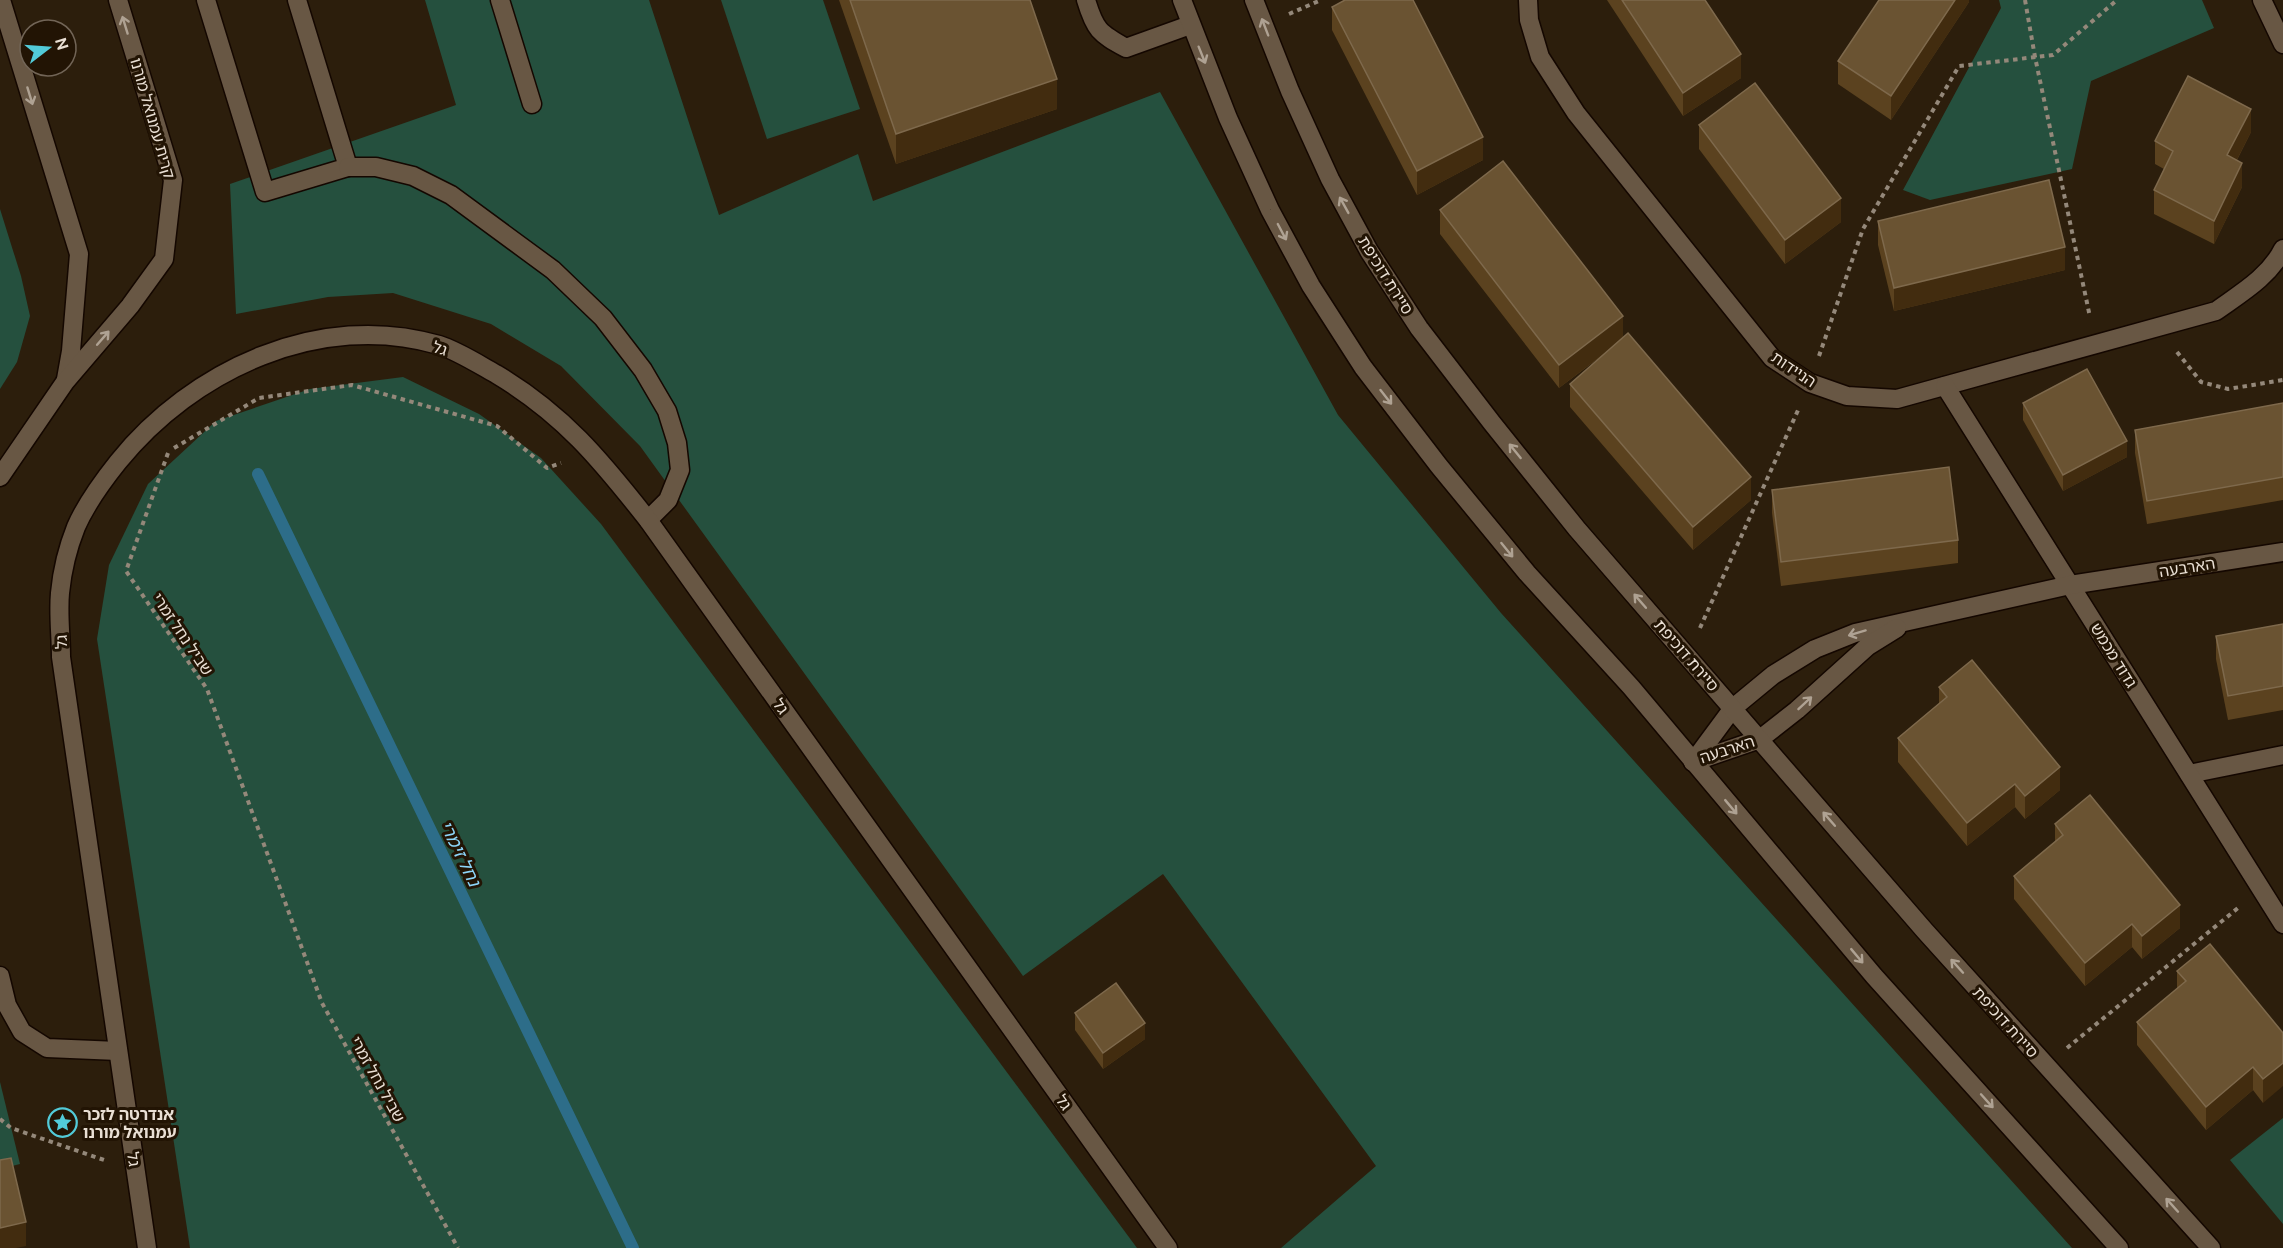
<svg xmlns="http://www.w3.org/2000/svg" width="2283" height="1248" font-family="Ubuntu,'Noto Sans Hebrew',sans-serif">
  <style>
    .green { fill: #25503e }
    .lines { fill: none; stroke-linecap: round; stroke-linejoin: round }
    .stream { stroke: #2d6d89; stroke-width: 12 }
    .service-casing { stroke: #140700; stroke-width: 21 }
    .minor-casing { stroke: #140700; stroke-width: 21 }
    .tertiary-casing { stroke: #140700; stroke-width: 21 }
    .secondary-casing { stroke: #140700; stroke-width: 21 }
    .path { stroke: #94887a; stroke-width: 4; stroke-dasharray: 4.5 4.5; stroke-linecap: butt }
    .service { stroke: #685744; stroke-width: 18 }
    .minor { stroke: #685744; stroke-width: 18 }
    .tertiary { stroke: #685744; stroke-width: 18 }
    .secondary { stroke: #685744; stroke-width: 18 }
    .wall { fill: #5b421f }
    .shaded-wall { fill: #422c0f }
    .building { fill: #6a5332; stroke: #7e694c; stroke-width: 1.5 }
    .oneway { stroke: #afa293 }
    .labels { text-anchor: middle; dominant-baseline: central; stroke-width: 6; stroke-linejoin: round; paint-order: stroke }
    .street-label { font-size: 16px; fill: #e9dfd4; stroke: #221404 }
    .poi-label { font-size: 16px; font-weight: bold; fill: #e9dfd4; stroke: #221404; text-anchor: start }
    .water-label { font-size: 18px; font-style: italic; fill: #8dd5f8; stroke: #221404 }
  </style>
  <rect width="100%" height="100%" fill="#2c1e0c"/>
  <g class="green">
    <polygon points="425,0 649,0 719,215 858,154 873,201 1160,92 1338,415 1501,613 2072,1248 1281,1248 1376,1166 1163,874 1023,976 640,446 561,366 491,324 393,293 328,297 236,314 230,184 456,105"/>
    <polygon points="721,0 823,0 860,109 767,139"/>
    <polygon points="1999,0 2202,0 2214,28 2091,81 2072,169 1930,200 1903,190 2001,8"/>
    <polygon points="0,209 21,276 30,316 17,362 0,389"/>
    <polygon points="403,377 479,414 541,458 601,524 1137,1248 190,1248 97,639 109,565 148,484 216,421 310,389"/>
    <polygon points="0,1082 20,1164 0,1169"/>
    <polygon points="2283,1118 2283,1224 2230,1160"/>
  </g>
  <g class="lines">
    <polyline class="stream" points="258,474 633,1248"/>
    <defs>
      <g id="service">
        <polyline points="206,0 265,192 348,167 297,0"/>
        <polyline points="500,0 532,104"/>
        <path d="M1086,0C1095,30 1099,33 1126,48L1190,25"/>
        <polyline points="348,167 376,167 413,176 451,195 553,270 603,318 643,370 667,411 677,443 680,470 668,500 648,520"/>
        <polyline points="2189,774 2283,755"/>
      </g>
      <g id="minor">
        <polyline points="1,0 79,254 71,351 66,379"/>
        <path d="M1528,0L1529,20L1540,57L1576,113L1772,358L1810,383L1847,396L1897,399L2216,311C2241,293 2269,277 2283,249"/>
        <polyline points="2262,0 2283,44"/>
        <polyline points="1945,386 2283,924"/>
        <polyline points="0,477 65,382 130,306 164,259 173,180 118,0"/>
        <polyline points="1693,762 1733,708 1773,675 1815,649 1855,633 2070,585 2283,552"/>
        <polyline points="1693,762 1760,739 1797,710 1868,646 1897,628"/>
        <polyline points="0,976 7,1005 22,1032 47,1048 118,1051"/>
      </g>
      <path id="tertiary" d="M147,1248L61,657C61,636 58,614 60,593C62,572 68,547 76,527C86,504 102,482 118,462C192,370 320,310 439,345C458,351 478,364 496,374C563,414 600,459 648,520L1168,1248"/>
      <g id="secondary">
        <polyline points="1182,0 1228,118 1270,210 1311,286 1363,367 1439,466 1527,573 1631,687 1874,976 2119,1248"/>
        <polyline points="1254,0 1290,91 1330,179 1369,251 1419,328 1492,423 1577,529 1925,931 2211,1248"/>
      </g>
    </defs>
    <use href="#service" class="service-casing"/>
    <use href="#minor" class="minor-casing"/>
    <use href="#tertiary" class="tertiary-casing"/>
    <use href="#secondary" class="secondary-casing"/>
    <g class="path">
      <polyline points="2025,0 2035,57 2090,317"/>
      <polyline points="1289,14 1321,0"/>
      <polyline points="2177,352 2201,382 2228,389 2283,380"/>
      <polyline points="1819,356 1863,229 1959,66 2053,55 2117,0"/>
      <polyline points="174,448 259,398 352,385 497,426 547,468 561,463"/>
      <polyline points="168,453 126,571 207,689 322,1003 458,1248"/>
      <polyline points="1700,628 1799,408"/>
      <polyline points="2067,1048 2238,908"/>
      <polyline points="0,1119 11,1128 104,1160"/>
    </g>
    <use href="#service" class="service"/>
    <use href="#minor" class="minor"/>
    <use href="#tertiary" class="tertiary"/>
    <use href="#secondary" class="secondary"/>
  </g>
  <g class="wall">
    <polygon points="839,0 1030,0 1057,109 896,164"/>
    <polygon points="1607,0 1705,0 1741,78 1683,116"/>
    <polygon points="1969,0 1969,2 1891,120 1838,84 1838,61"/>
    <polygon points="1332,7 1483,160 1417,195 1332,30"/>
    <polygon points="1699,125 1841,222 1785,264 1699,149"/>
    <polygon points="2251,132 2237,160 2242,187 2214,244 2154,214 2154,190 2164,169 2155,164 2155,141"/>
    <polygon points="1440,210 1623,338 1751,500 1693,550 1570,407 1570,384 1612,348 1559,388 1440,234"/>
    <polygon points="1878,221 2065,270 1894,311 1878,245"/>
    <polygon points="2023,403 2127,457 2063,491 2023,420"/>
    <polygon points="2283,403 2283,500 2147,524 2135,453 2135,430"/>
    <polygon points="1772,490 1958,540 1958,563 1781,586 1772,513"/>
    <polygon points="2283,624 2283,710 2228,720 2216,659 2216,636"/>
    <polygon points="1939,687 2060,790 2025,819 2015,807 1967,846 1898,762 1898,738 1939,704"/>
    <polygon points="2055,824 2180,928 2142,959 2132,947 2085,986 2014,899 2014,876 2055,842"/>
    <polygon points="2177,971 2283,1033 2263,1103 2253,1090 2206,1130 2137,1045 2137,1022 2177,989"/>
    <polygon points="1075,1013 1145,1039 1103,1069 1075,1030"/>
  </g>
  <g class="shaded-wall">
    <polygon points="1955,0 1969,0 1969,2 1891,120 1891,96"/>
    <polygon points="1741,54 1741,78 1683,116 1683,93"/>
    <polygon points="1057,79 1057,109 896,164 896,134"/>
    <polygon points="2251,109 2251,132 2227,179 2227,155"/>
    <polygon points="1483,137 1483,160 1417,195 1417,171"/>
    <polygon points="2242,163 2242,187 2214,244 2214,221"/>
    <polygon points="1841,198 1841,222 1785,264 1785,240"/>
    <polygon points="2065,247 2065,270 1894,311 1894,288"/>
    <polygon points="1623,316 1623,339 1559,388 1559,365"/>
    <polygon points="2127,441 2127,457 2063,491 2063,475"/>
    <polygon points="1751,477 1751,500 1693,550 1693,527"/>
    <polygon points="2060,767 2060,790 2025,819 2025,796"/>
    <polygon points="2015,784 2015,807 1967,846 1967,823"/>
    <polygon points="2180,905 2180,928 2142,959 2142,936"/>
    <polygon points="2132,924 2132,947 2085,986 2085,963"/>
    <polygon points="1145,1023 1145,1039 1103,1069 1103,1053"/>
    <polygon points="2283,1063 2283,1086 2263,1103 2263,1079"/>
    <polygon points="2253,1067 2253,1090 2206,1130 2206,1107"/>
    <polygon points="26,1222 26,1246 16,1248 0,1248 0,1228"/>
  </g>
  <g class="building">
    <polygon points="850,0 1030,0 1057,79 896,134"/>
    <polygon points="1345,0 1413,0 1483,137 1417,171 1332,7"/>
    <polygon points="1622,0 1705,0 1741,54 1683,93"/>
    <polygon points="1879,0 1955,0 1891,96 1838,61"/>
    <polygon points="2188,76 2251,109 2227,155 2242,163 2214,221 2154,190 2173,151 2155,141"/>
    <polygon points="1755,83 1841,198 1785,240 1699,125"/>
    <polygon points="1503,161 1623,316 1559,365 1440,210"/>
    <polygon points="2049,180 2065,247 1894,288 1878,221"/>
    <polygon points="1628,333 1751,477 1693,527 1570,384"/>
    <polygon points="2087,369 2127,441 2063,475 2023,403"/>
    <polygon points="2283,403 2283,477 2147,501 2135,430"/>
    <polygon points="1949,467 1958,540 1781,562 1772,490"/>
    <polygon points="2283,624 2283,686 2228,696 2216,636"/>
    <polygon points="1972,660 2060,767 2025,796 2015,784 1967,823 1898,738 1947,697 1939,687"/>
    <polygon points="2090,795 2180,905 2142,936 2132,924 2085,963 2014,876 2063,835 2055,824"/>
    <polygon points="2210,944 2283,1033 2283,1063 2263,1079 2253,1067 2206,1107 2137,1022 2186,981 2177,971"/>
    <polygon points="1116,983 1145,1023 1103,1053 1075,1013"/>
    <polygon points="11,1158 26,1222 0,1228 0,1160"/>
  </g>
  <defs><path id="oneway-shaft" d="M-6 0H5M1.5-3L5.5 0L1.5 3" fill="none" stroke-width="1.6" stroke-linecap="round" stroke-linejoin="round" transform="scale(1.5)"/></defs>
  <g class="oneway">
    <use href="#oneway-shaft" transform="translate(125 25) rotate(-107)"/>
    <use href="#oneway-shaft" transform="translate(1265 27) rotate(-111)"/>
    <use href="#oneway-shaft" transform="translate(1202 55) rotate(68)"/>
    <use href="#oneway-shaft" transform="translate(30 96) rotate(73)"/>
    <use href="#oneway-shaft" transform="translate(1344 205) rotate(-119)"/>
    <use href="#oneway-shaft" transform="translate(1282 232) rotate(62)"/>
    <use href="#oneway-shaft" transform="translate(103 338) rotate(-49)"/>
    <use href="#oneway-shaft" transform="translate(1386 397) rotate(52)"/>
    <use href="#oneway-shaft" transform="translate(1515 451) rotate(-129)"/>
    <use href="#oneway-shaft" transform="translate(1507 550) rotate(51)"/>
    <use href="#oneway-shaft" transform="translate(1640 601) rotate(-131)"/>
    <use href="#oneway-shaft" transform="translate(1857 633) rotate(163)"/>
    <use href="#oneway-shaft" transform="translate(1805 703) rotate(-43)"/>
    <use href="#oneway-shaft" transform="translate(1731 807) rotate(50)"/>
    <use href="#oneway-shaft" transform="translate(1829 819) rotate(-131)"/>
    <use href="#oneway-shaft" transform="translate(1857 956) rotate(50)"/>
    <use href="#oneway-shaft" transform="translate(1957 966) rotate(-132)"/>
    <use href="#oneway-shaft" transform="translate(1987 1101) rotate(48)"/>
    <use href="#oneway-shaft" transform="translate(2172 1205) rotate(-132)"/>
  </g>
  <defs>
    <symbol id="sight-ring" viewBox="-11 -11 22 22"><circle r="9.5" fill="#221404" stroke="#52cbd9" stroke-width="1.5"/><path d="M0-6L1.8-2.2L6-1.7L2.9 1.2L3.7 5.4L0 3.3L-3.7 5.4L-2.9 1.2L-6-1.7L-1.8-2.2Z" fill="#52cbd9"/></symbol>
  </defs>
  <g fill-rule="evenodd">
    <use href="#sight-ring" x="46" y="1106" width="33" height="33"/>
  </g>
  <g class="labels">
    <g class="street-label">
      <text transform="translate(153 118) rotate(74)">קרית עמנואל מורנו</text>
      <text transform="translate(1386 275) rotate(58)">סיירת דוכיפת</text>
      <text transform="translate(440 348) rotate(18)">גל</text>
      <text transform="translate(1794 369) rotate(34)">הניידות</text>
      <text transform="translate(2187 567) rotate(-9)">הארבעה</text>
      <text transform="translate(183 634) rotate(56)">שביל נחל זמרי</text>
      <text transform="translate(61 642) rotate(-91)">גל</text>
      <text transform="translate(1687 655) rotate(49)">סיירת דוכיפת</text>
      <text transform="translate(2114 655) rotate(58)">גדוד מכמש</text>
      <text transform="translate(781 706) rotate(54)">גל</text>
      <text transform="translate(1727 749) rotate(-18)">הארבעה</text>
      <text transform="translate(2006 1022) rotate(48)">סיירת דוכיפת</text>
      <text transform="translate(378 1079) rotate(61)">שביל נחל זמרי</text>
      <text transform="translate(1064 1102) rotate(54)">גל</text>
      <text transform="translate(134 1159) rotate(82)">גל</text>
    </g>
    <g class="poi-label">
      <text x="83" y="1114">אנדרטה לזכר<tspan x="83" dy="18">עמנואל מורנו</tspan></text>
    </g>
    <g class="water-label">
      <text transform="translate(461 853) rotate(64)">נחל זימרי</text>
    </g>
  </g>
  <g transform="translate(48 48) rotate(73)"><circle r="28" fill="#221404" stroke="#726557" stroke-width="1.5"/>
  <path d="M0-4.5L10 22L0 15L-10 22Z" fill="#52cbd9"/>
  <text y="-9" font-size="16" font-weight="bold" text-anchor="middle" fill="#e9dfd4">N</text>
  </g>
</svg>
